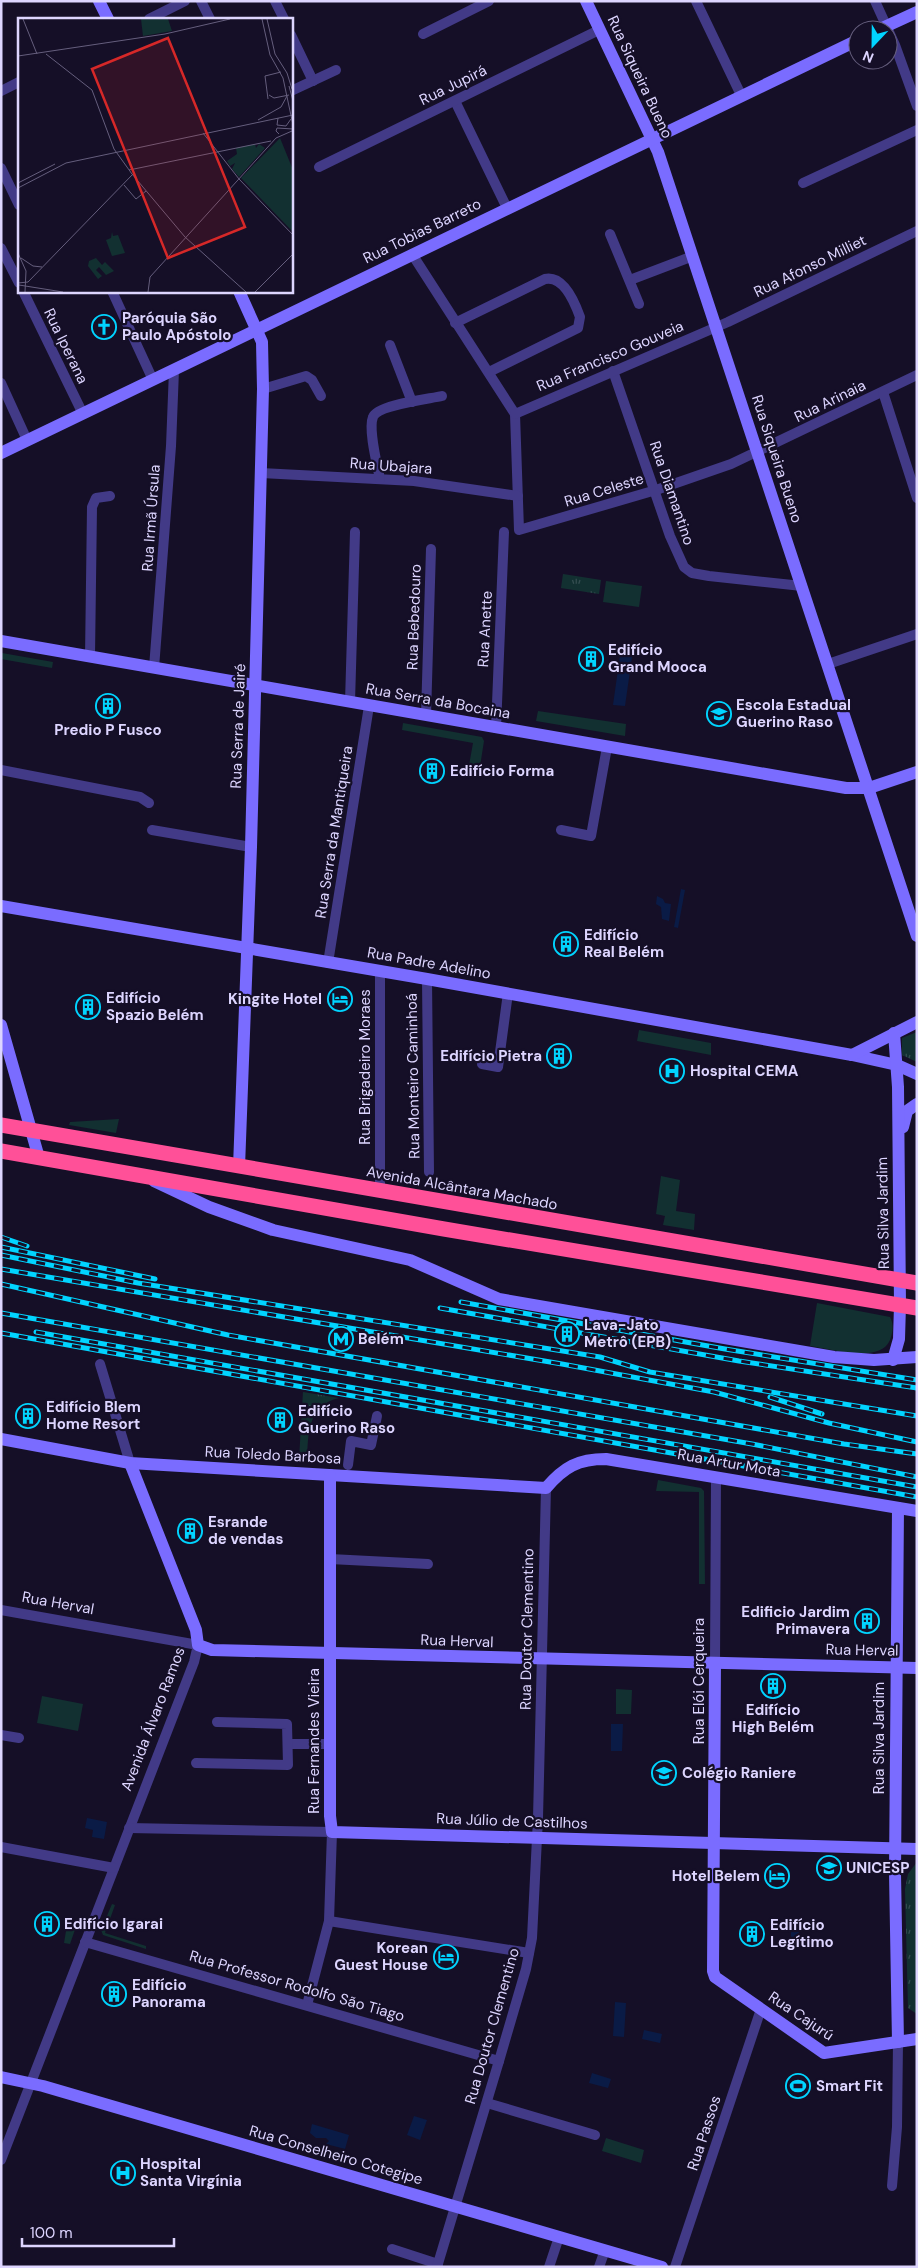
<svg xmlns="http://www.w3.org/2000/svg" width="918" height="2268" font-family="'DM Sans',sans-serif">
  <style>
    .grass { fill: url(#grass-tufts) }
    .garden { fill: #123031 }
    .water { fill: #0a1b46 }
    .lines { fill: none; stroke-linecap: round; stroke-linejoin: round }
    .street { stroke: #423a87; stroke-width: 10 }
    .secondary { stroke: #7a6cff; stroke-width: 12 }
    .highway { stroke: #ff5098; stroke-width: 15 }
    .rail-casing { stroke: #01d4ff; stroke-width: 5 }
    .rail { stroke: #150f27; stroke-width: 3; stroke-dasharray: 9; stroke-linecap: butt }
    .labels { text-anchor: middle; dominant-baseline: central; stroke-width: 4.5; stroke-linejoin: round; paint-order: stroke }
    .street-label { font-size: 15px; fill: #ddd5ff; stroke: #150f27 }
    .poi-label { font-size: 15px; font-weight: bold; fill: #ddd5ff; stroke: #150f27; text-anchor: start }
    .inset-road { fill: none; stroke: #655e7d; stroke-width: 1 }
    .view { fill: #d62828; fill-opacity: 0.15; stroke: #d62828; stroke-width: 2.5 }
    .inset-edge { fill: none; stroke: #ddd5ff; stroke-width: 2.5 }
  </style>
  <defs>
    <pattern id="grass-tufts" width="24" height="20" patternUnits="userSpaceOnUse" patternTransform="scale(1.25)"><rect width="24" height="20" fill="#123031"/><path d="M3 7l-1-3M5 7V3M7 7l1-3M15 17l-1-3M17 17v-4M19 17l1-3" fill="none" stroke="#344d50"/></pattern>
  </defs>
  <rect width="100%" height="100%" fill="#150f27"/>
  <g class="grass">
    <polygon points="563,574 601,580 599,594 561,588"/>
    <polygon points="917,1032 917,1062 902,1055 902,1038"/>
    <path d="M303,1392L339,1398C307,1405 308,1435 307,1461L299,1460Z"/>
    <polygon points="917,1862 917,2014 908,2008 905,1889 908,1874"/>
  </g>
  <g class="garden">
    <polygon points="606,581 642,586 639,607 603,602"/>
    <polygon points="2,653 53,662 52,668 1,659"/>
    <polygon points="538,711 626,724 625,736 536,721"/>
    <polygon points="403,723 482,737 484,741 479,773 468,771 473,743 402,730"/>
    <polygon points="639,1030 711,1043 711,1055 637,1041"/>
    <polygon points="119,1119 116,1133 69,1125 70,1122"/>
    <polygon points="661,1176 680,1180 676,1211 695,1214 694,1230 663,1225 665,1216 656,1214"/>
    <path d="M817,1303L890,1317C894,1324 893,1332 890,1340C880,1364 831,1349 810,1346Z"/>
    <polygon points="658,1480 701,1488 704,1491 705,1584 699,1584 699,1492 656,1491"/>
    <polygon points="616,1689 632,1690 631,1714 616,1714"/>
    <polygon points="42,1696 83,1704 78,1731 37,1723"/>
    <polygon points="112,1904 115,1905 105,1933 146,1946 146,1949 103,1935 101,1930"/>
    <polygon points="68,1919 78,1921 70,1944 64,1943"/>
    <polygon points="606,2138 644,2150 641,2163 602,2151"/>
  </g>
  <g class="water">
    <polygon points="621,648 633,650 625,706 613,705"/>
    <polygon points="681,889 685,890 678,928 674,927"/>
    <polygon points="657,896 663,899 665,903 671,904 669,921 662,919 661,907 656,904"/>
    <polygon points="611,1724 623,1724 622,1751 611,1751"/>
    <polygon points="87,1818 107,1822 104,1839 92,1837 93,1830 85,1828"/>
    <rect x="791" y="1922" width="8" height="25"/>
    <polygon points="615,2002 626,2003 624,2037 613,2036"/>
    <polygon points="644,2030 662,2034 660,2043 642,2039"/>
    <polygon points="592,2073 611,2079 608,2088 589,2083"/>
    <polygon points="414,2116 427,2120 420,2140 407,2135"/>
    <polygon points="312,2124 349,2135 345,2149 326,2144 329,2141 326,2138 316,2138 310,2133"/>
  </g>
  <g class="lines">
    <g class="street">
      <polyline points="201,1 210,19"/>
      <polyline points="275,1 284,19"/>
      <polyline points="696,1 741,95"/>
      <polyline points="875,1 895,45 917,106"/>
      <polyline points="149,19 185,1"/>
      <polyline points="423,34 489,1"/>
      <polyline points="291,35 313,81"/>
      <polyline points="1,91 19,82"/>
      <polyline points="291,91 336,70"/>
      <polyline points="455,101 507,208"/>
      <polyline points="319,167 599,30"/>
      <polyline points="1,168 19,205"/>
      <polyline points="803,183 917,130"/>
      <polyline points="610,234 639,304"/>
      <polyline points="1,248 19,283"/>
      <polyline points="412,254 515,414 519,530 656,490 731,464 917,375"/>
      <polyline points="630,280 693,256"/>
      <polyline points="23,291 83,414"/>
      <polyline points="112,291 153,380"/>
      <path d="M455,323L545,279C564,275 575,303 580,317L578,328L489,372"/>
      <polyline points="390,345 412,402"/>
      <polyline points="613,371 670,536 684,567 692,573 709,576 802,586"/>
      <polyline points="1,383 27,440"/>
      <polyline points="263,389 306,376 312,380 321,396"/>
      <polyline points="883,392 917,498"/>
      <polyline points="515,414 728,322 917,231"/>
      <polyline points="261,473 414,481 518,496"/>
      <path d="M380,479C377,464 368,429 373,417C377,405 429,399 442,396"/>
      <polyline points="90,657 92,507 96,498 110,496"/>
      <polyline points="828,664 917,634"/>
      <polyline points="154,668 171,446 174,370"/>
      <polyline points="350,702 355,532"/>
      <polyline points="426,715 431,549"/>
      <polyline points="496,728 504,532"/>
      <polyline points="1,770 140,797 149,803"/>
      <polyline points="152,830 251,847"/>
      <polyline points="561,830 591,836 607,747"/>
      <polyline points="328,963 369,706"/>
      <polyline points="380,971 380,1192"/>
      <polyline points="427,979 429,1172"/>
      <polyline points="482,1064 498,1067 508,993"/>
      <polyline points="100,1364 130,1463"/>
      <polyline points="348,1465 351,1441 371,1445 377,1416"/>
      <polyline points="330,1559 428,1564"/>
      <polyline points="1,1610 198,1645 194,1662 1,2160"/>
      <polyline points="715,1663 716,1477"/>
      <polyline points="1,1735 19,1738"/>
      <polyline points="288,1744 330,1744"/>
      <polyline points="196,1763 288,1765 287,1724 217,1722"/>
      <polyline points="129,1828 332,1832 329,1921 307,2005"/>
      <polyline points="1,1847 114,1868"/>
      <polyline points="329,1921 529,1953"/>
      <polyline points="85,1942 499,2061"/>
      <polyline points="487,2103 595,2135"/>
      <polyline points="892,2186 897,2127 898,2042"/>
      <polyline points="392,2249 438,2264"/>
      <polyline points="437,2267 499,2061 526,1969 532,1938 538,1818 546,1488"/>
      <polyline points="549,2267 559,2237"/>
      <polyline points="599,2267 605,2250"/>
      <polyline points="675,2267 761,2009"/>
    </g>
    <g class="secondary">
      <polyline points="99,1 108,19"/>
      <polyline points="586,1 658,152 917,936"/>
      <polyline points="878,30 917,12"/>
      <polyline points="1,453 858,40"/>
      <polyline points="1,641 846,788 869,788 917,772"/>
      <polyline points="1,906 427,979 852,1055 897,1065 917,1074"/>
      <polyline points="1,1025 39,1158"/>
      <polyline points="852,1055 917,1022"/>
      <polyline points="903,1127 907,1111 917,1104"/>
      <polyline points="239,1167 251,847 263,389 262,342 239,291"/>
      <polyline points="154,1181 209,1207 273,1230 410,1260 499,1299 834,1357 874,1360 917,1357"/>
      <polyline points="893,1360 899,1339 900,1305 898,1087 894,1033"/>
      <path d="M1,1439L130,1463L546,1488C564,1467 578,1459 606,1459L917,1511"/>
      <polyline points="130,1463 196,1630 198,1645 212,1650 917,1668"/>
      <polyline points="330,1475 330,1816 332,1832 917,1849"/>
      <polyline points="898,1508 895,1873 898,2042"/>
      <polyline points="715,1663 713,1971 715,1977 824,2053 917,2039"/>
      <polyline points="1,2077 43,2086 662,2267"/>
    </g>
    <g class="highway">
      <polyline points="1,1125 917,1283"/>
      <polyline points="1,1151 444,1229 917,1308"/>
    </g>
    <defs>
      <g id="rail">
        <polyline points="1,1237 27,1246"/>
        <polyline points="1,1247 155,1279"/>
        <polyline points="1,1255 138,1283 600,1357 650,1372 917,1416"/>
        <polyline points="1,1269 562,1364 714,1392 829,1423 917,1442"/>
        <polyline points="1,1284 228,1335 844,1444 917,1454"/>
        <polyline points="461,1302 725,1349 917,1380"/>
        <polyline points="440,1308 739,1361 917,1388"/>
        <polyline points="1,1313 752,1444 917,1477"/>
        <polyline points="36,1332 917,1487"/>
        <polyline points="1,1333 917,1497"/>
        <polyline points="770,1397 822,1414"/>
      </g>
    </defs>
    <use href="#rail" class="rail-casing"/>
    <use href="#rail" class="rail"/>
  </g>
  <defs>
    <symbol id="church-ring" viewBox="-11 -11 22 22"><circle r="9.5" fill="#150f27" stroke="#01d4ff" stroke-width="1.5"/><path d="M-1.2-6h2.4v3.5h3.3v2.4h-3.3V6h-2.4V-.1h-3.3v-2.4h3.3Z" fill="#01d4ff"/></symbol>
    <symbol id="building-ring" viewBox="-11 -11 22 22"><circle r="9.5" fill="#150f27" stroke="#01d4ff" stroke-width="1.5"/><path d="M-4-6H4V6H1V3H-1V6H-4ZM-2.5-4.3h1.7v1.8h-1.7ZM.8-4.3h1.7v1.8H.8ZM-2.5-1h1.7V.8h-1.7ZM.8-1h1.7V.8H.8Z" fill="#01d4ff"/></symbol>
    <symbol id="school-ring" viewBox="-11 -11 22 22"><circle r="9.5" fill="#150f27" stroke="#01d4ff" stroke-width="1.5"/><path d="M0-5L7-2L0 1L-7-2ZM-4 1L0 2.5L4 1V4Q0 6-4 4Z" fill="#01d4ff"/></symbol>
    <symbol id="hotel-ring" viewBox="-11 -11 22 22"><circle r="9.5" fill="#150f27" stroke="#01d4ff" stroke-width="1.5"/><path d="M-6-4.5h1.5V1H6V5H4.5V3h-9V5H-6ZM-4 0a1.8 1.8 0 1 1 3.6 0ZM.5 0V-2.5h3Q6-2.5 6 0Z" fill="#01d4ff"/></symbol>
    <symbol id="hospital-ring" viewBox="-11 -11 22 22"><circle r="9.5" fill="#150f27" stroke="#01d4ff" stroke-width="1.5"/><path d="M-5-5h3v3.5h4V-5h3V5h-3V1.5h-4V5h-3Z" fill="#01d4ff"/></symbol>
    <symbol id="metro-ring" viewBox="-11 -11 22 22"><circle r="9.5" fill="#150f27" stroke="#01d4ff" stroke-width="1.5"/><path d="M-5.5 5V-5H-3L0 0L3-5H5.5V5H3V-.5L0 4L-3-.5V5Z" fill="#01d4ff"/></symbol>
    <symbol id="university-ring" viewBox="-11 -11 22 22"><circle r="9.5" fill="#150f27" stroke="#01d4ff" stroke-width="1.5"/><path d="M0-5L7-2L0 1L-7-2ZM-4 1L0 2.5L4 1V4Q0 6-4 4Z" fill="#01d4ff"/></symbol>
    <symbol id="stadium-ring" viewBox="-11 -11 22 22"><circle r="9.5" fill="#150f27" stroke="#01d4ff" stroke-width="1.5"/><path d="M0-5a6.5 5 0 1 0 0 10a6.5 5 0 1 0 0-10ZM-3.5-1.8h7v3.6h-7Z" fill="#01d4ff"/></symbol>
  </defs>
  <g fill-rule="evenodd">
    <use href="#church-ring" x="90" y="313" width="28" height="28"/>
    <use href="#building-ring" x="577" y="645" width="28" height="28"/>
    <use href="#building-ring" x="94" y="692" width="28" height="28"/>
    <use href="#school-ring" x="705" y="700" width="28" height="28"/>
    <use href="#building-ring" x="418" y="757" width="28" height="28"/>
    <use href="#building-ring" x="552" y="930" width="28" height="28"/>
    <use href="#hotel-ring" x="326" y="985" width="28" height="28"/>
    <use href="#building-ring" x="74" y="993" width="28" height="28"/>
    <use href="#building-ring" x="545" y="1042" width="28" height="28"/>
    <use href="#hospital-ring" x="658" y="1057" width="28" height="28"/>
    <use href="#building-ring" x="553" y="1320" width="28" height="28"/>
    <use href="#metro-ring" x="327" y="1325" width="28" height="28"/>
    <use href="#building-ring" x="14" y="1402" width="28" height="28"/>
    <use href="#building-ring" x="266" y="1406" width="28" height="28"/>
    <use href="#building-ring" x="176" y="1517" width="28" height="28"/>
    <use href="#building-ring" x="853" y="1607" width="28" height="28"/>
    <use href="#building-ring" x="759" y="1672" width="28" height="28"/>
    <use href="#school-ring" x="650" y="1759" width="28" height="28"/>
    <use href="#university-ring" x="815" y="1854" width="28" height="28"/>
    <use href="#hotel-ring" x="763" y="1862" width="28" height="28"/>
    <use href="#building-ring" x="33" y="1910" width="28" height="28"/>
    <use href="#building-ring" x="738" y="1920" width="28" height="28"/>
    <use href="#hotel-ring" x="432" y="1943" width="28" height="28"/>
    <use href="#building-ring" x="100" y="1980" width="28" height="28"/>
    <use href="#stadium-ring" x="784" y="2072" width="28" height="28"/>
    <use href="#hospital-ring" x="109" y="2159" width="28" height="28"/>
  </g>
  <g class="labels">
    <g class="street-label">
      <text transform="translate(640 77) rotate(65)">Rua Siqueira Bueno</text>
      <text transform="translate(453 85) rotate(-26)">Rua Jupirá</text>
      <text transform="translate(422 231) rotate(-26)">Rua Tobias Barreto</text>
      <text transform="translate(810 266) rotate(-26)">Rua Afonso Milliet</text>
      <text transform="translate(66 346) rotate(64)">Rua Iperana</text>
      <text transform="translate(610 356) rotate(-23)">Rua Francisco Gouveia</text>
      <text transform="translate(830 401) rotate(-26)">Rua Arinaia</text>
      <text transform="translate(777 459) rotate(72)">Rua Siqueira Bueno</text>
      <text transform="translate(391 466) rotate(4)">Rua Ubajara</text>
      <text transform="translate(604 490) rotate(-17)">Rua Celeste</text>
      <text transform="translate(672 493) rotate(71)">Rua Diamantino</text>
      <text transform="translate(151 518) rotate(-86)">Rua Irmã Úrsula</text>
      <text transform="translate(414 617) rotate(-88)">Rua Bebedouro</text>
      <text transform="translate(485 629) rotate(-87)">Rua Anette</text>
      <text transform="translate(438 701) rotate(10)">Rua Serra da Bocaina</text>
      <text transform="translate(238 726) rotate(-88)">Rua Serra de Jairé</text>
      <text transform="translate(334 832) rotate(-81)">Rua Serra da Mantiqueira</text>
      <text transform="translate(429 963) rotate(10)">Rua Padre Adelino</text>
      <text transform="translate(365 1067) rotate(-90)">Rua Brigadeiro Moraes</text>
      <text transform="translate(413 1076) rotate(-91)">Rua Monteiro Caminhoá</text>
      <text transform="translate(462 1188) rotate(10)">Avenida Alcântara Machado</text>
      <text transform="translate(883 1213) rotate(-91)">Rua Silva Jardim</text>
      <text transform="translate(273 1455) rotate(3)">Rua Toledo Barbosa</text>
      <text transform="translate(729 1463) rotate(10)">Rua Artur Mota</text>
      <text transform="translate(58 1603) rotate(10)">Rua Herval</text>
      <text transform="translate(527 1629) rotate(-89)">Rua Doutor Clementino</text>
      <text transform="translate(457 1641) rotate(2)">Rua Herval</text>
      <text transform="translate(862 1650) rotate(1)">Rua Herval</text>
      <text transform="translate(699 1681) rotate(-90)">Rua Elói Cerqueira</text>
      <text transform="translate(153 1719) rotate(-69)">Avenida Álvaro Ramos</text>
      <text transform="translate(879 1738) rotate(-90)">Rua Silva Jardim</text>
      <text transform="translate(314 1741) rotate(-90)">Rua Fernandes Vieira</text>
      <text transform="translate(512 1821) rotate(2)">Rua Júlio de Castilhos</text>
      <text transform="translate(297 1986) rotate(16)">Rua Professor Rodolfo São Tiago</text>
      <text transform="translate(801 2016) rotate(34)">Rua Cajurú</text>
      <text transform="translate(492 2026) rotate(-74)">Rua Doutor Clementino</text>
      <text transform="translate(704 2133) rotate(-72)">Rua Passos</text>
      <text transform="translate(336 2155) rotate(16)">Rua Conselheiro Cotegipe</text>
    </g>
    <g class="poi-label">
      <text x="122" y="318">Paróquia São<tspan x="122" dy="17">Paulo Apóstolo</tspan></text>
      <text x="608" y="650">Edifício<tspan x="608" dy="17">Grand Mooca</tspan></text>
      <text x="736" y="705">Escola Estadual<tspan x="736" dy="17">Guerino Raso</tspan></text>
      <text x="108" y="730" text-anchor="middle">Predio P Fusco</text>
      <text x="450" y="771">Edifício Forma</text>
      <text x="584" y="935">Edifício<tspan x="584" dy="17">Real Belém</tspan></text>
      <text x="106" y="998">Edifício<tspan x="106" dy="17">Spazio Belém</tspan></text>
      <text x="322" y="999" text-anchor="end">Kingite Hotel</text>
      <text x="542" y="1056" text-anchor="end">Edifício Pietra</text>
      <text x="690" y="1071">Hospital CEMA</text>
      <text x="584" y="1325">Lava-Jato<tspan x="584" dy="17">Metrô (EPB)</tspan></text>
      <text x="358" y="1339">Belém</text>
      <text x="46" y="1407">Edifício Blem<tspan x="46" dy="17">Home Resort</tspan></text>
      <text x="298" y="1411">Edifício<tspan x="298" dy="17">Guerino Raso</tspan></text>
      <text x="208" y="1522">Esrande<tspan x="208" dy="17">de vendas</tspan></text>
      <text x="850" y="1612" text-anchor="end">Edificio Jardim<tspan x="850" dy="17">Primavera</tspan></text>
      <text x="773" y="1710" text-anchor="middle">Edifício<tspan x="773" dy="17">High Belém</tspan></text>
      <text x="682" y="1773">Colégio Raniere</text>
      <text x="846" y="1868">UNICESP</text>
      <text x="760" y="1876" text-anchor="end">Hotel Belem</text>
      <text x="64" y="1924">Edifício Igarai</text>
      <text x="770" y="1925">Edifício<tspan x="770" dy="17">Legítimo</tspan></text>
      <text x="428" y="1948" text-anchor="end">Korean<tspan x="428" dy="17">Guest House</tspan></text>
      <text x="132" y="1985">Edifício<tspan x="132" dy="17">Panorama</tspan></text>
      <text x="816" y="2086">Smart Fit</text>
      <text x="140" y="2164">Hospital<tspan x="140" dy="17">Santa Virgínia</tspan></text>
    </g>
  </g>
  <g transform="translate(18 18)">
    <rect width="275" height="275" fill="#150f27"/>
    <path d="M123,1H150L154,13L125,18Z" fill="#123031"/>
    <path d="M262,120L275,152V214L223,160Z" fill="#123031"/>
    <path d="M237,126L238,130L241,126L247,130L221,159L214,151L217,145L212,148L209,143L219,136L218,130ZM94,214L95,218L100,217L107,235L94,238L88,222L93,220ZM78,240L84,247L87,244L96,253L88,257L81,249L78,252L84,258L80,261L70,248L71,243Z" fill="#123031"/>
    <path class="inset-road" d="M5,1L19,36M244,1L252,37L265,60L275,107M249,1L257,36L269,55L274,71M28,36L74,72L96,131L114,156L167,219L228,274M0,38L147,16L212,1M271,68L275,83M251,77L256,80L271,77M250,81L247,58L263,54M260,100L259,107L268,108L273,101M240,102L263,89L269,78M185,115L221,161L275,217M261,116L258,113L259,110L275,111M111,152L253,123M0,165L37,146M106,167L118,181L128,173M0,170L48,145L275,97M0,235L8,253L7,274M3,240L15,248L24,249M0,265L10,264L115,156M1,267L45,274M130,274L132,259L258,120L274,113M237,274L275,236"/>
    <path class="view" d="M150,20L227,209L150,240L74,51Z"/>
    <rect width="275" height="275" class="inset-edge"/>
  </g>
  <rect width="918" height="2268" fill="none" stroke="#ddd5ff" stroke-width="5"/>
  <g transform="translate(873 45) rotate(202)"><circle r="24" fill="#150f27" stroke="#655e7d"/>
  <path d="M0-4L9 19L0 12L-9 19Z" fill="#01d4ff"/>
  <text y="-8" font-size="14" font-weight="bold" text-anchor="middle" fill="#ddd5ff">N</text>
  </g>
  <path d="M22 2238v8h152v-8" fill="none" stroke="#ddd5ff" stroke-width="2.5"/>
  <text x="30" y="2238" font-size="15" fill="#ddd5ff" stroke="#150f27" stroke-width="4" paint-order="stroke">100 m</text>
</svg>
